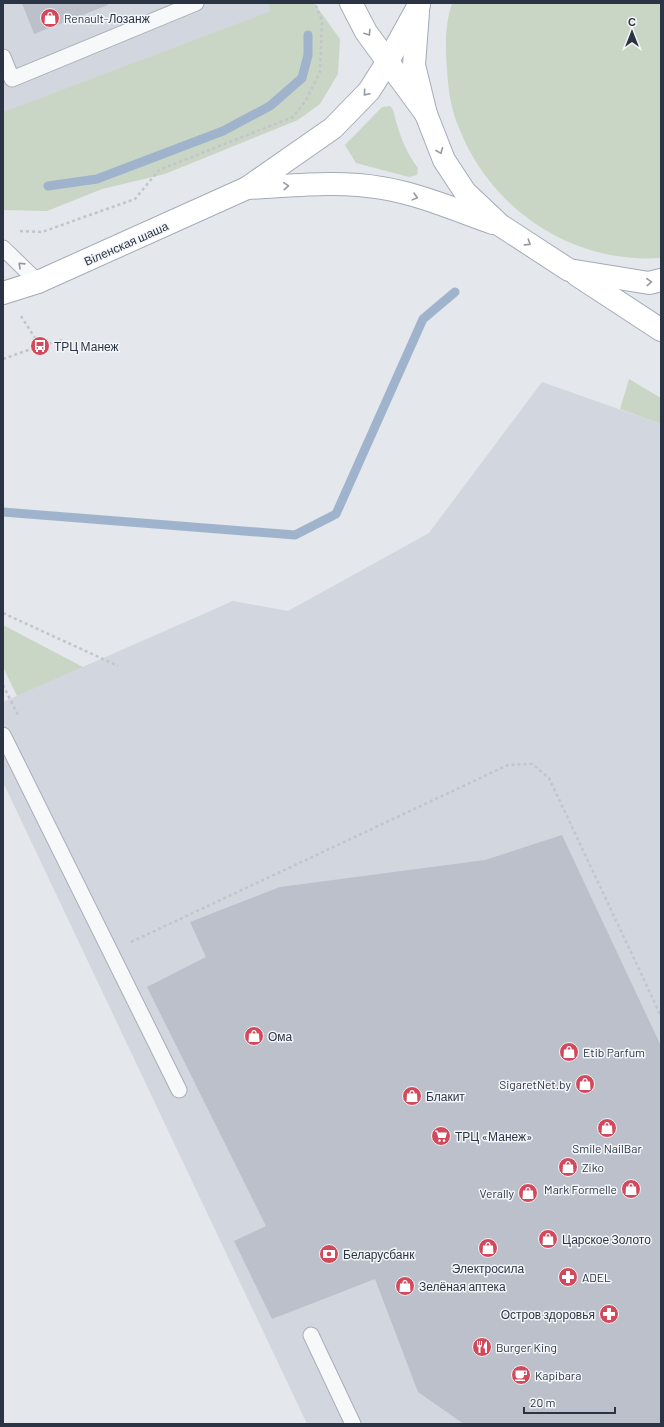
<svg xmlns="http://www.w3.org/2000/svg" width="664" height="1427" font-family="Barlow,sans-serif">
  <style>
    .built { fill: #d2d6de }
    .green { fill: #c9d6c5 }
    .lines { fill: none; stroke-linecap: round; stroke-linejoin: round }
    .stream { stroke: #9fb4cc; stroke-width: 9 }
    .building { fill: #bbc0ca }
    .lane-casing { stroke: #a9aeb7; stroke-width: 17 }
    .secondary-casing { stroke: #a9aeb7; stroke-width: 24 }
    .primary-casing { stroke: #a3abb8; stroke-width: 24 }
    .path { stroke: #c2c5cb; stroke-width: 2.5; stroke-dasharray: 3 3; stroke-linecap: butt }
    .lane { stroke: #f7f8fa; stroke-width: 15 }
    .secondary { stroke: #fff; stroke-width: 22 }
    .primary { stroke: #fff; stroke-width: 22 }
    .oneway { stroke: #959aa2 }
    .oneway2 { stroke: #9196a0 }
    .labels { text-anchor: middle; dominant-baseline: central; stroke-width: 3; stroke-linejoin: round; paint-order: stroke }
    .poi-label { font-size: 12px; fill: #2b3445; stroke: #f4f6f9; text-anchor: start }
    .street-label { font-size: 12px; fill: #2b3445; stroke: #f4f6f9 }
  </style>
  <rect width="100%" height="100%" fill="#e4e7ec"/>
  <g class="built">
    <polygon points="3,3 267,3 272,11 4,112 3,112"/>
    <polygon points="542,382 661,424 661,1424 307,1424 3,782 3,702 233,601 288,611 429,533"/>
  </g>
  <g class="green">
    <polygon points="267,3 314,3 340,39 338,74 320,104 298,120 165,174 102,189 47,211 3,210 3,112 271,11"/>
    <path d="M452,3H661V258C573,264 491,210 459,128C451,110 448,89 447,69C445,47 445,24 452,3Z"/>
    <path d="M390,106C395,111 394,115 396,121C400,137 408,155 418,168L417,175L409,177L356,163L345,145L382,107Z"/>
    <polygon points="629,379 661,398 661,424 620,409"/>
    <polygon points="3,625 83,667 17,696 3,667"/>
  </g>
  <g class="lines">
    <g class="stream">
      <polyline points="48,186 97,179 223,131 270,106 302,78 308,55 308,35"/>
      <polyline points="3,512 295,535 336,514 423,319 455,292"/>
    </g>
  </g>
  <g class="building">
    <polygon points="22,3 107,3 108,5 34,34"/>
    <polygon points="562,835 661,1046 661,1424 464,1424 418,1392 375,1279 272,1319 234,1241 266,1226 147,987 206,957 190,922 280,887 485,860"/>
  </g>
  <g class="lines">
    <defs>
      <g id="lane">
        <polyline points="3,57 12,79 196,3"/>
        <polyline points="3,248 38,282"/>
        <polyline points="3,735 179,1090"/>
        <polyline points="311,1335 353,1424"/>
      </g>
      <polyline id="secondary" points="351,3 366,32 426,114"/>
      <g id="primary">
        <polyline points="418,12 414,65 426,114 444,160 465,192 500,225 569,270 649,283 661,280"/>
        <path d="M247,188C292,186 338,180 382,188C419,194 456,210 493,223"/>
        <polyline points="577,275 661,330"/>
        <polyline points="3,293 38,282 247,188 333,128 369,91 388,61 419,5"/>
      </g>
    </defs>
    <use href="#lane" class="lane-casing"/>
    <use href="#secondary" class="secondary-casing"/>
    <use href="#primary" class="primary-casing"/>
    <g class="path">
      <polyline points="20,231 42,232 135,199 159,170 293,117 306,100 320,72 322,21 315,3"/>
      <polyline points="21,316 40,346"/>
      <polyline points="3,359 40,346 62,340"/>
      <polyline points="3,613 118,666"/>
      <polyline points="3,685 19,717"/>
      <polyline points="131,942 508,765 532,764 549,778 661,1016"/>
    </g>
    <use href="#lane" class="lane"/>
    <use href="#secondary" class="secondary"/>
    <use href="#primary" class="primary"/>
  </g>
  <defs><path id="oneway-chevron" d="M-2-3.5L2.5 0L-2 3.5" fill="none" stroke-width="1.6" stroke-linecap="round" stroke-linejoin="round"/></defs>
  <g class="oneway">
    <use href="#oneway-chevron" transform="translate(368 33) rotate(57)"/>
    <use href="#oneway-chevron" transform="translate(366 93) rotate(131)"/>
    <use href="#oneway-chevron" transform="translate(440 151) rotate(68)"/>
    <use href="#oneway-chevron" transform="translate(286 186) rotate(-3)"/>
    <use href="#oneway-chevron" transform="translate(415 197) rotate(15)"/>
    <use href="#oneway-chevron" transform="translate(528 243) rotate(33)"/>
    <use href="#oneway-chevron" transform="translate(649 282) rotate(-3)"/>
  </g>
  <use class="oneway2" href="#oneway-chevron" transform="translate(21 265) rotate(-136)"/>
  <defs>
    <symbol id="shop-disc" viewBox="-11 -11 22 22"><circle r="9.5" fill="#d1495b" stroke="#f4f6f9"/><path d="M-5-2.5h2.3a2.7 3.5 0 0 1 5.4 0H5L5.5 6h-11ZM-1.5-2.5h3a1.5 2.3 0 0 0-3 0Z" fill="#fff"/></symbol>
    <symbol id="bus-disc" viewBox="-11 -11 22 22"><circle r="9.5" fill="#d1495b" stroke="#f4f6f9"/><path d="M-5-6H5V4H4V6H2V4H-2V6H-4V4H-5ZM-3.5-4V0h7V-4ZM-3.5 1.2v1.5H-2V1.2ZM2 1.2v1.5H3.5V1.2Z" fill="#fff"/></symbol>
    <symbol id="supermarket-disc" viewBox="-11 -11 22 22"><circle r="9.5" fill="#d1495b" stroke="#f4f6f9"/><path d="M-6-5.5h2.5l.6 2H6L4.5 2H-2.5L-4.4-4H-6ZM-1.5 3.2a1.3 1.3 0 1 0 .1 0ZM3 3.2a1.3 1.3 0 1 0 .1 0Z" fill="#fff"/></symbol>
    <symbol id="bank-disc" viewBox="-11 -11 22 22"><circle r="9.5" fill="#d1495b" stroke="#f4f6f9"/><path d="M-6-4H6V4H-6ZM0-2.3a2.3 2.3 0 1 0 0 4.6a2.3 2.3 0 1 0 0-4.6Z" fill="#fff"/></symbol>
    <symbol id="pharmacy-disc" viewBox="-11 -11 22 22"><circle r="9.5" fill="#d1495b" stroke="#f4f6f9"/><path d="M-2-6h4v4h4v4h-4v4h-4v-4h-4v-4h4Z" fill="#fff"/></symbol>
    <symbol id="restaurant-disc" viewBox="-11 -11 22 22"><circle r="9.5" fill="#d1495b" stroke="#f4f6f9"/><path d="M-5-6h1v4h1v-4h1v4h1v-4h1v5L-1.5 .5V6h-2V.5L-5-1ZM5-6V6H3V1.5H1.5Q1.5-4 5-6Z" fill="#fff"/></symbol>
    <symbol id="cafe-disc" viewBox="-11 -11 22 22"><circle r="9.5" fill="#d1495b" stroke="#f4f6f9"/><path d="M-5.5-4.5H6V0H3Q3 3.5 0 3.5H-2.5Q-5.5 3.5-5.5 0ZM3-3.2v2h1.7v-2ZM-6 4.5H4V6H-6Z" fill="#fff"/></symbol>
  </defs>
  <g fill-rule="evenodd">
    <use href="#shop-disc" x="39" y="7" width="22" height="22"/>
    <use href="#bus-disc" x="29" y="335" width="22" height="22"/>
    <use href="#shop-disc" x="243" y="1025" width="22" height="22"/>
    <use href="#shop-disc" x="558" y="1041" width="22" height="22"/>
    <use href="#shop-disc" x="574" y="1073" width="22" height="22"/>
    <use href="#shop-disc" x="401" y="1085" width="22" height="22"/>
    <use href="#shop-disc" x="596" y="1117" width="22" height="22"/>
    <use href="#supermarket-disc" x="430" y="1125" width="22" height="22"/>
    <use href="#shop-disc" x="557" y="1156" width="22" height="22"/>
    <use href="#shop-disc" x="620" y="1178" width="22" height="22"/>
    <use href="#shop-disc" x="517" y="1182" width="22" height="22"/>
    <use href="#shop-disc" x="537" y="1228" width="22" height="22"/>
    <use href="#shop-disc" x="477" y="1237" width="22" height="22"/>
    <use href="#bank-disc" x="318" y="1243" width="22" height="22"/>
    <use href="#pharmacy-disc" x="557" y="1266" width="22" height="22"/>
    <use href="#shop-disc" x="394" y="1275" width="22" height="22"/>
    <use href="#pharmacy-disc" x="598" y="1303" width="22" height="22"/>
    <use href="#restaurant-disc" x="471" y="1336" width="22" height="22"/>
    <use href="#cafe-disc" x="510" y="1364" width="22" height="22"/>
  </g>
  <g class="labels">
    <g class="poi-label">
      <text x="64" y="18">Renault-Лозанж</text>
      <text x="54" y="346">ТРЦ Манеж</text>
      <text x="268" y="1036">Ома</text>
      <text x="583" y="1052">Etib Parfum</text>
      <text x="571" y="1084" text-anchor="end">SigaretNet.by</text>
      <text x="426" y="1096">Блакит</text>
      <text x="455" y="1136">ТРЦ «Манеж»</text>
      <text x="607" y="1148" text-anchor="middle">Smile NailBar</text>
      <text x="582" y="1167">Ziko</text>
      <text x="617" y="1189" text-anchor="end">Mark Formelle</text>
      <text x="514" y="1193" text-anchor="end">Verally</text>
      <text x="562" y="1239">Царское Золото</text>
      <text x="343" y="1254">Беларусбанк</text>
      <text x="488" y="1268" text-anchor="middle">Электросила</text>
      <text x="582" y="1277">ADEL</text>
      <text x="419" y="1286">Зелёная аптека</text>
      <text x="595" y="1314" text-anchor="end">Остров здоровья</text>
      <text x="496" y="1347">Burger King</text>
      <text x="535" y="1375">Kapibara</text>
    </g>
    <g class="street-label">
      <text transform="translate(126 243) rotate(-24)">Віленская шаша</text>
    </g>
  </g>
  <rect width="664" height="1427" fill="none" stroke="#2b3445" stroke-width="8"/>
  <g transform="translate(632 32)" stroke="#f4f6f9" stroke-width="3" paint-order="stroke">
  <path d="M0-3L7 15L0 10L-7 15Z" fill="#2b3445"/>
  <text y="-6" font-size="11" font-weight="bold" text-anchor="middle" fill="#2b3445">С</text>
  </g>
  <path d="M524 1407v6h91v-6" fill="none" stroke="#2b3445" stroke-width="2"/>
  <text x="530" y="1407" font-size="12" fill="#2b3445" stroke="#f4f6f9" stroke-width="3" paint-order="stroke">20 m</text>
</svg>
